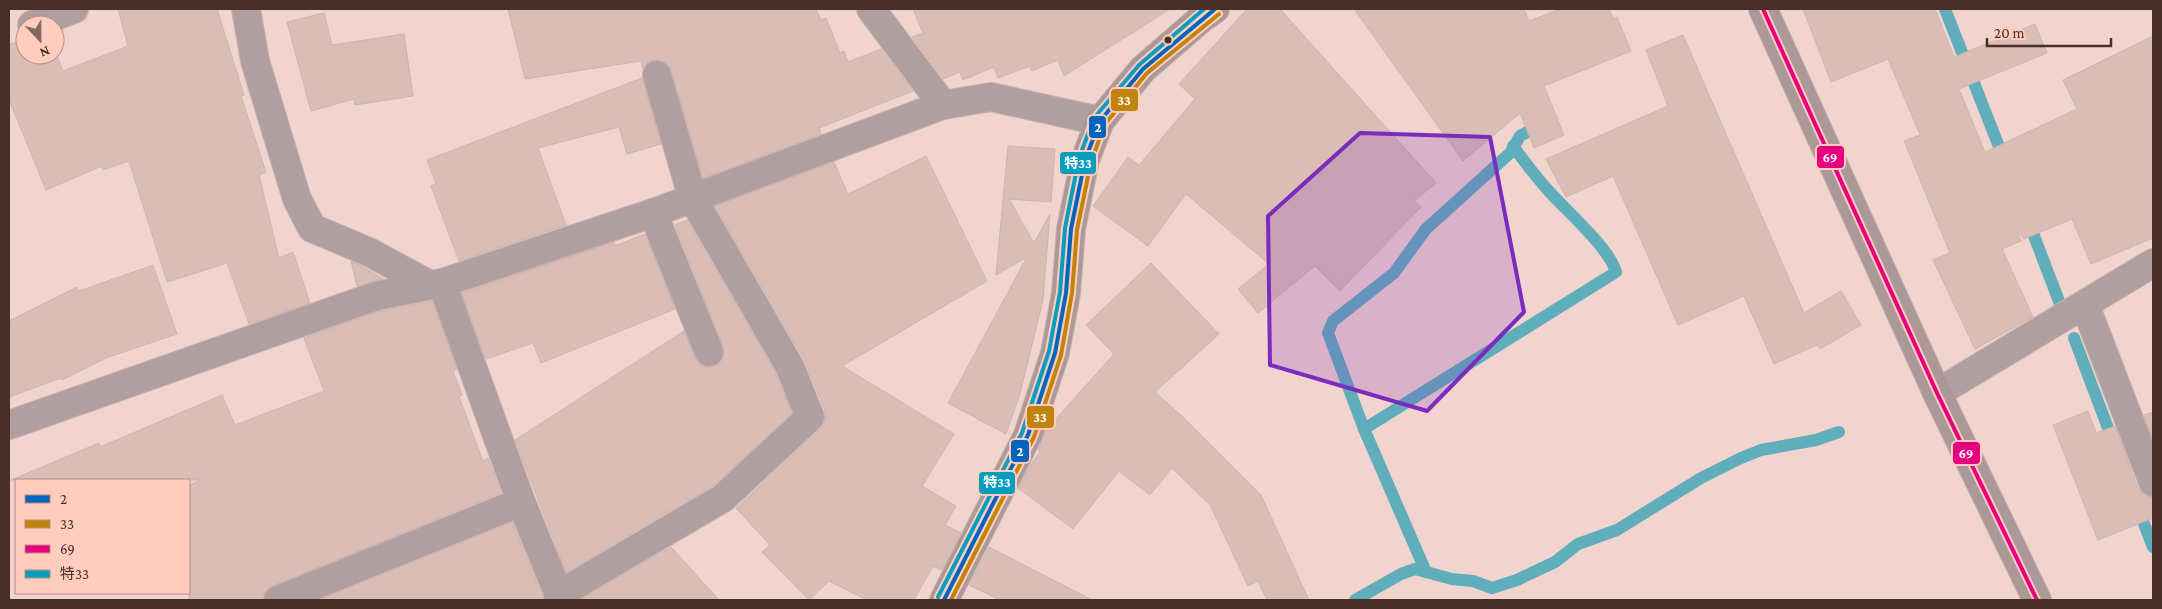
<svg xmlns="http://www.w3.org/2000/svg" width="2162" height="609" font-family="'Crimson Pro','Noto Sans JP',serif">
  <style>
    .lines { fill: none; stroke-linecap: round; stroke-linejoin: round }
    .stream { stroke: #60adbc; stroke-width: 12 }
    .building { fill: #dabdb5; stroke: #cdb5ae }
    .minor-casing { stroke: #c9b1ab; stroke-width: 30 }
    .major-casing { stroke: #c9b1ab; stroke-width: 30 }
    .minor { stroke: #b09fa1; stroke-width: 28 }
    .major { stroke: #ab9899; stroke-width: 28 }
    .bus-1-casing { stroke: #ffccbe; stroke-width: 8 }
    .bus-2-casing { stroke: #ffccbe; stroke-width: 8 }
    .bus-3-casing { stroke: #ffccbe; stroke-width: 8 }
    .bus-4-casing { stroke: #ffccbe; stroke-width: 8 }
    .bus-1 { stroke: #0065bd; stroke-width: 4 }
    .bus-2 { stroke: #c2830c; stroke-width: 4 }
    .bus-3 { stroke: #e5007d; stroke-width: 4 }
    .bus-4 { stroke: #079dbe; stroke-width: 4 }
    .marked { fill: #7b2cbf; fill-opacity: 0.2; stroke: #7b2cbf; stroke-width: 4; stroke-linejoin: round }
    .bus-dot { fill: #483029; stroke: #ffccbe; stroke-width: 2 }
    .line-badge { stroke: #ffccbe; stroke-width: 2 }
    .badge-label { font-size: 14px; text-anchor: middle; font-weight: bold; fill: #fff }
  </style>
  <rect width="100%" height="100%" fill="#f0d4cd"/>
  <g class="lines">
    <g class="stream">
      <polyline points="1945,9 2005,162"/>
      <polyline points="2028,220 2060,304"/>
      <polyline points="2074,338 2114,444"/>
      <path d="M1364,429L1616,272C1609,247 1565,210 1547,189C1535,176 1524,161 1513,146"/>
      <polyline points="2138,508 2153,547"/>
      <polyline points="1426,572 1364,429 1328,333 1333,321 1394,273 1426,229 1510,153 1520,136 1529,131 1535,124 1533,118"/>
      <polyline points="1355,600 1401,574 1415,569 1452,579 1473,581 1492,588 1517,580 1555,562 1578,544 1617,530 1701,478 1741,458 1761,450 1816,440 1839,432"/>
    </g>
  </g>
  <g class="building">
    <polygon points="118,9 217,9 244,95 241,96 266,172 259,175 279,258 293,252 310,303 249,324 227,263 167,282 129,161 103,170 102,166 46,190 9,100 9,45 25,38 25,55 55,55 55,51 63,71 128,46"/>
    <polygon points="508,9 816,9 821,20 826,18 840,53 844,51 848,62 881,49 913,91 819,128 821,134 703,178 672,71 667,63 661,60 653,60 646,64 643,69 641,61 525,79"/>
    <polygon points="913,9 1170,9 1064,76 1058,60 1032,71 1030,66 998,78 994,67 963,80 960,72 943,79 912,37 923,33"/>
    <polygon points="1247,9 1280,9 1436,183 1414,201 1421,207 1340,291 1315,266 1258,313 1238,289 1269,264 1186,194 1148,246 1093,206 1128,157 1139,165 1195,99 1179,84"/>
    <polygon points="1354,9 1524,9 1529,21 1560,9 1609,9 1613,19 1617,17 1631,51 1544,86 1564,135 1534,148 1520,113 1463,161"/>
    <polygon points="1803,9 1935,9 1954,57 2035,24 2047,53 1959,89 1985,152 2077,109 2063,80 2153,36 2153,238 2091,264 2072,219 2024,239 2017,232 2021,241 2002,249 2033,317 1975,349 1933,260 1950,253 1904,141 1920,135 1888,59 1831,82"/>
    <polygon points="324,13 332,45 404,34 413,96 355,105 354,99 311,111 287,22"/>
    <polygon points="1683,35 1804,313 1841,291 1861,325 1820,349 1817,345 1774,364 1744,296 1678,325 1613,176 1566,197 1546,159 1668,106 1646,50"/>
    <polygon points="642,78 661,144 627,154 619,127 538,148 566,225 459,261 431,186 436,184 427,160"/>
    <polygon points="1008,146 1055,149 1051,202 1009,199 1034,243 1050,214 1043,300 1020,394 1006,434 948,403 1027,257 996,275"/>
    <polygon points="926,156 987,281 842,366 954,434 922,486 956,506 945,525 961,533 942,570 933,566 914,600 867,600 829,581 809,600 762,552 770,545 736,508 821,428 825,421 825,411 804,359 715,206 834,162 848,194"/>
    <polygon points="687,220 776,374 792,413 714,485 566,572 515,440 684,331 695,358 699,364 707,367 715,366 722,361 724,354 723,346 675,225"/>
    <polygon points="645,234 675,309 541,363 533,343 486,359 462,293 614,242 615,246"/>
    <polygon points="351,261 362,266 383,279 357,286"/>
    <polygon points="1151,263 1219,334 1155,392 1184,418 1261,495 1309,600 1267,600 1258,581 1248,586 1210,505 1172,468 1150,495 1119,471 1073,529 1018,488 1031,464 1040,452 1038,450 1046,430 1114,354 1086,325"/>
    <polygon points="153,265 177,334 106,358 62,380 61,378 9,397 9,321 77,287 79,291"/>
    <polygon points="432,301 457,369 453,371 462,395 459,397 483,461 488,458 501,493 272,586 265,591 263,600 189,600 189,485 201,480 11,480 99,443 100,447 222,395 235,425 324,391 304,338 380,311"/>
    <polygon points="2088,411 2096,433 2115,426 2138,488 2144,494 2153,497 2153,518 2098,540 2053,425"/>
    <polygon points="2153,412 2153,439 2144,415"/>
    <polygon points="512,522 544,600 319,600"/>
    <polygon points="671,547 719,600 580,600"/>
    <polygon points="989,547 1092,600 1000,600 969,585"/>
  </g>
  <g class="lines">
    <defs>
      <g id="minor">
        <polyline points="246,9 255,61 297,199 312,228 369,252 430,285"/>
        <polyline points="871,9 943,105"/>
        <polyline points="32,25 74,9"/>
        <polyline points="653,213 709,352"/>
        <polyline points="442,283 521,502 561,600"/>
        <polyline points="2085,305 2153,482"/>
        <polyline points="1937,393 2153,263"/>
        <polyline points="9,425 376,296 442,283 653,213 943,105 991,97 1100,121"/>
        <polyline points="558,595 723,498 810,417 790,367 693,199 657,75"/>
        <polyline points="278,600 521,502"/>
      </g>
      <g id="major">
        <polyline points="1763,9 1937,393 2037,600"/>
        <polyline points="944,600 1028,435 1055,353 1066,293 1071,229 1085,160 1100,121 1143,69 1202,18 1215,9"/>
      </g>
    </defs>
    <use href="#minor" class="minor-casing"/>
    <use href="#major" class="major-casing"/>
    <use href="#minor" class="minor"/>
    <use href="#major" class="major"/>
    <defs>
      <polyline id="bus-1" points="944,600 1028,435 1055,353 1066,293 1071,229 1085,160 1100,121 1143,69 1215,9"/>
      <polyline id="bus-2" points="951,600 1034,437 1061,355 1072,293 1077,230 1091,162 1105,124 1147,73 1219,14"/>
      <polyline id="bus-3" points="1763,9 1937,393 2037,600"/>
      <polyline id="bus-4" points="938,597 1022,433 1049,351 1060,292 1065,228 1079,158 1094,118 1139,65 1204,9"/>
    </defs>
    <use href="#bus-1" class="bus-1-casing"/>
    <use href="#bus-2" class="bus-2-casing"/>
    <use href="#bus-3" class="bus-3-casing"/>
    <use href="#bus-4" class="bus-4-casing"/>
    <use href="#bus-1" class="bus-1"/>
    <use href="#bus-2" class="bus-2"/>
    <use href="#bus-3" class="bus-3"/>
    <use href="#bus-4" class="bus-4"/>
  </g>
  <path class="marked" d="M1360,133L1490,137L1524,312L1427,411L1270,365L1268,216Z"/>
  <circle class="bus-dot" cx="1168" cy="40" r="4.5"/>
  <g class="line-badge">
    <rect x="1110" y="88" width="29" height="24" rx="5" fill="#c2830c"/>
    <rect x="1088" y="115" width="19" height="24" rx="5" fill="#0065bd"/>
    <rect x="1816" y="145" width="29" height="24" rx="5" fill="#e5007d"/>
    <rect x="1059" y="151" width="38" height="24" rx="5" fill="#079dbe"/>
    <rect x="1026" y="405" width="29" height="24" rx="5" fill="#c2830c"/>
    <rect x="1010" y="439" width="20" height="24" rx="5" fill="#0065bd"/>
    <rect x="1952" y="441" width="29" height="24" rx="5" fill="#e5007d"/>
    <rect x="978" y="471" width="38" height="24" rx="5" fill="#079dbe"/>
  </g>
  <g class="badge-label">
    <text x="1124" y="105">33</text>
    <text x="1098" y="132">2</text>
    <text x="1830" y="162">69</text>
    <text x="1078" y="168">特33</text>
    <text x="1040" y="422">33</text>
    <text x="1020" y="456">2</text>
    <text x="1966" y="458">69</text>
    <text x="997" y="487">特33</text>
  </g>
  <rect width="2162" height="609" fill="none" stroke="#483029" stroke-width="20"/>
  <rect x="15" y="479" width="175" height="115" fill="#ffccbe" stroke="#b68e82"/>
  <rect x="25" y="495" width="25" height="8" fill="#0065bd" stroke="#b68e82"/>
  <text x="60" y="504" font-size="15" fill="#483029">2</text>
  <rect x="25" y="520" width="25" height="8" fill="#c2830c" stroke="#b68e82"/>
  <text x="60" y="529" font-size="15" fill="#483029">33</text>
  <rect x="25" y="545" width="25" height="8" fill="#e5007d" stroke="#b68e82"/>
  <text x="60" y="554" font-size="15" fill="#483029">69</text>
  <rect x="25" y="570" width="25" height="8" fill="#079dbe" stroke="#b68e82"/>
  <text x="60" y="579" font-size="15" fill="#483029">特33</text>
  <g transform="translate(40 40) rotate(158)"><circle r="24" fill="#ffccbe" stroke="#b68e82"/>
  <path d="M0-4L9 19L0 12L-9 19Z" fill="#836962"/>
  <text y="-8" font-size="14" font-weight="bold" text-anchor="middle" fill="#483029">N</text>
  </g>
  <path d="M1987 38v8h124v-8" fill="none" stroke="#483029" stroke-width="2.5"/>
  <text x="1994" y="38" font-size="15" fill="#483029" stroke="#ffccbe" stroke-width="4" paint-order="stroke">20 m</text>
</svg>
